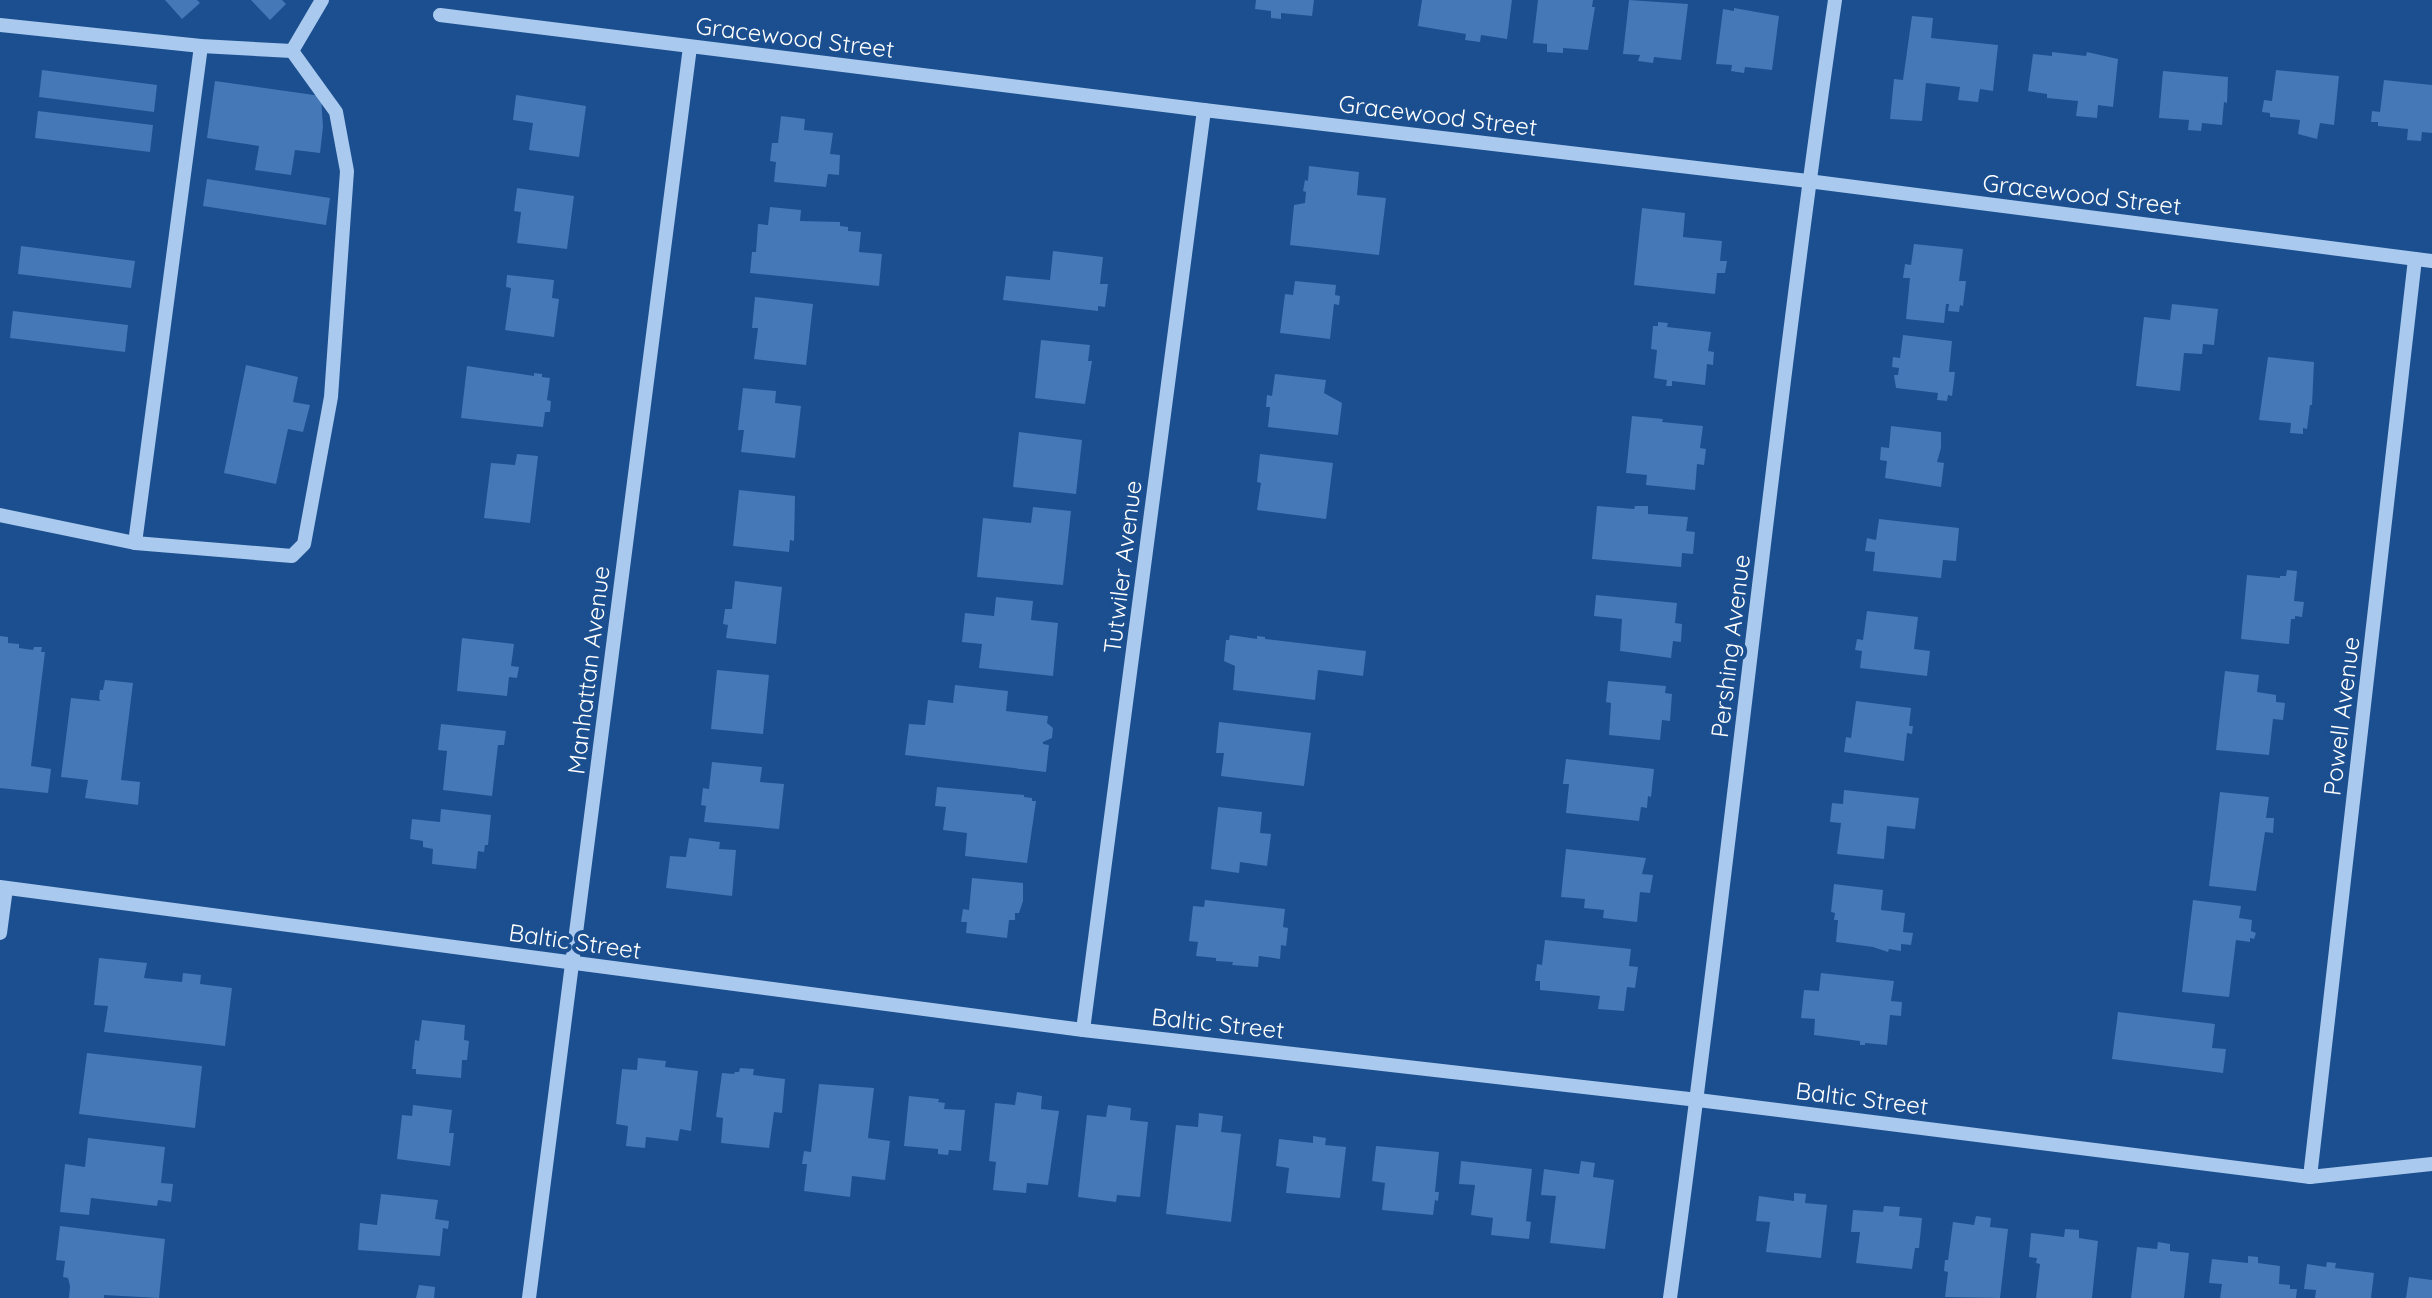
<svg xmlns="http://www.w3.org/2000/svg" width="2432" height="1298" font-family="Quicksand,sans-serif">
  <style>
    .building { fill: #4478b7 }
    .lines { fill: none; stroke-linecap: round; stroke-linejoin: round }
    .minor { stroke: #a9c9ee; stroke-width: 14 }
    .labels { text-anchor: middle; dominant-baseline: central; stroke-width: 8; stroke-linejoin: round; paint-order: stroke }
    .street-label { font-size: 24px; fill: #fff; stroke: #1b4f8f }
  </style>
  <rect width="100%" height="100%" fill="#1b4f8f"/>
  <g class="building">
    <polygon points="165,0 197,0 200,3 182,19"/>
    <polygon points="251,0 282,0 286,4 270,20"/>
    <polygon points="1256,0 1314,0 1312,16 1281,13 1281,19 1271,18 1271,11 1255,9"/>
    <polygon points="1422,0 1512,0 1507,39 1481,35 1480,42 1465,40 1466,34 1418,26"/>
    <polygon points="1538,0 1593,0 1592,7 1595,7 1588,50 1563,48 1563,53 1547,52 1547,44 1533,43"/>
    <polygon points="1629,0 1688,4 1681,60 1654,57 1653,63 1638,61 1640,55 1623,54"/>
    <polygon points="1734,8 1779,16 1772,70 1745,67 1744,73 1731,71 1732,65 1716,64 1723,9 1734,11"/>
    <polygon points="1912,16 1933,18 1931,38 1998,45 1993,91 1980,89 1978,102 1958,100 1960,87 1926,83 1922,121 1890,119 1894,79 1903,80"/>
    <polygon points="2052,52 2086,56 2087,52 2118,59 2113,107 2098,105 2097,118 2076,116 2078,101 2047,98 2047,94 2028,91 2033,54 2052,56"/>
    <polygon points="42,70 157,85 154,112 39,97"/>
    <polygon points="2276,70 2339,76 2334,125 2320,123 2317,139 2298,134 2300,120 2270,117 2270,113 2262,112 2264,100 2272,101"/>
    <polygon points="2163,71 2228,77 2227,103 2224,102 2222,125 2202,123 2201,131 2188,130 2189,120 2159,118"/>
    <polygon points="2384,80 2432,85 2432,133 2422,132 2421,141 2407,140 2408,129 2378,126 2378,122 2371,122 2372,111 2380,112"/>
    <polygon points="215,81 321,96 323,127 320,153 295,150 291,175 255,170 259,146 207,138"/>
    <polygon points="516,95 586,106 579,157 529,150 533,123 513,120"/>
    <polygon points="38,111 153,125 150,152 35,138"/>
    <polygon points="781,116 805,119 804,130 833,133 830,154 840,155 839,175 828,174 826,187 774,182 776,162 770,161 772,143 778,143"/>
    <polygon points="1309,166 1359,172 1357,195 1386,198 1379,255 1290,245 1294,205 1305,203 1306,192 1303,191 1305,180 1308,181"/>
    <polygon points="207,179 330,198 326,225 203,206"/>
    <polygon points="517,188 574,196 567,249 517,243 521,212 514,211"/>
    <polygon points="770,207 801,210 800,221 840,222 840,226 848,227 848,231 861,232 859,252 882,254 879,286 750,273 752,252 756,252 758,224 768,225"/>
    <polygon points="1642,208 1685,213 1683,237 1722,241 1720,261 1727,261 1725,273 1717,273 1715,294 1634,285"/>
    <polygon points="1914,244 1963,249 1959,281 1966,281 1963,306 1960,305 1959,312 1948,311 1949,304 1946,304 1944,323 1906,319 1910,278 1903,278 1905,264 1911,265"/>
    <polygon points="21,246 135,261 131,288 18,274"/>
    <polygon points="1053,251 1103,257 1100,284 1108,284 1105,307 1098,306 1098,311 1003,300 1006,276 1050,280"/>
    <polygon points="507,275 554,280 552,298 559,299 554,337 505,330 511,288 506,287"/>
    <polygon points="1295,281 1336,285 1335,295 1340,296 1339,305 1334,304 1330,339 1280,333 1285,294 1293,295"/>
    <polygon points="755,297 813,304 806,365 754,359 758,328 752,328"/>
    <polygon points="2172,304 2218,309 2214,345 2203,344 2202,354 2184,353 2180,391 2136,386 2144,317 2170,320"/>
    <polygon points="13,311 128,325 125,352 10,338"/>
    <polygon points="1658,322 1668,323 1667,327 1711,332 1708,351 1714,352 1713,365 1707,364 1705,385 1672,381 1672,386 1666,386 1667,380 1654,378 1657,350 1651,349 1653,326 1658,326"/>
    <polygon points="1903,335 1952,341 1949,372 1955,372 1952,396 1948,395 1947,401 1937,400 1938,393 1896,388 1894,375 1898,375 1899,368 1892,367 1893,357 1900,358"/>
    <polygon points="1041,340 1090,345 1088,361 1092,361 1085,404 1035,398"/>
    <polygon points="2268,357 2314,362 2312,405 2310,405 2307,429 2303,428 2303,434 2290,433 2291,423 2259,420"/>
    <polygon points="246,365 298,377 293,402 310,405 303,432 288,429 276,484 224,473"/>
    <polygon points="467,366 534,376 534,373 542,374 542,377 550,378 547,400 551,401 550,412 545,412 543,427 461,418"/>
    <polygon points="1275,374 1326,380 1324,393 1342,403 1338,435 1268,427 1270,407 1266,407 1267,395 1272,396"/>
    <polygon points="743,388 776,391 775,403 801,406 795,458 741,452 744,430 738,430"/>
    <polygon points="1632,416 1663,419 1662,422 1703,426 1700,448 1706,449 1704,465 1697,464 1695,490 1646,485 1647,475 1626,473"/>
    <polygon points="1891,426 1941,432 1941,448 1937,462 1944,463 1941,487 1885,478 1887,461 1880,460 1881,447 1889,448"/>
    <polygon points="1019,432 1082,440 1076,494 1013,487"/>
    <polygon points="517,454 538,456 530,523 484,518 491,463 515,465"/>
    <polygon points="1260,454 1333,463 1326,519 1257,510 1261,483 1257,482"/>
    <polygon points="739,490 795,496 794,541 790,540 789,552 733,546"/>
    <polygon points="1597,506 1634,509 1635,506 1648,506 1648,514 1688,517 1686,531 1695,532 1693,554 1682,553 1681,567 1592,559"/>
    <polygon points="1033,507 1071,511 1063,585 977,577 983,518 1031,523"/>
    <polygon points="1879,519 1959,528 1956,561 1943,560 1941,578 1873,571 1875,552 1865,551 1867,538 1876,540"/>
    <polygon points="2287,570 2297,571 2294,601 2304,602 2302,617 2295,616 2295,619 2291,619 2289,644 2241,639 2247,575 2280,578 2280,576 2286,576"/>
    <polygon points="735,581 782,587 776,644 726,638 728,625 723,624 725,609 732,609"/>
    <polygon points="1596,595 1677,603 1675,623 1682,624 1681,642 1673,641 1671,658 1620,651 1622,619 1594,616"/>
    <polygon points="996,597 1033,601 1031,620 1058,623 1053,676 979,668 982,644 962,642 965,613 994,616"/>
    <polygon points="1867,611 1918,617 1914,649 1930,651 1927,676 1860,668 1862,651 1855,650 1857,639 1863,640"/>
    <polygon points="1230,635 1257,639 1257,636 1265,637 1265,639 1366,651 1363,676 1318,670 1315,700 1233,690 1235,666 1224,661 1226,640 1229,640"/>
    <polygon points="0,636 8,637 8,643 19,644 19,648 33,650 34,647 42,647 41,652 45,652 31,766 51,769 48,793 0,788"/>
    <polygon points="462,638 514,644 511,666 519,667 517,678 509,677 507,696 457,691"/>
    <polygon points="717,670 769,675 763,734 711,729"/>
    <polygon points="2225,671 2259,675 2257,692 2276,695 2276,702 2285,703 2283,720 2273,719 2269,755 2216,750"/>
    <polygon points="105,680 133,683 121,780 140,782 138,805 85,798 88,780 61,777 71,698 101,701 99,699 100,690 103,690"/>
    <polygon points="1608,681 1666,686 1665,693 1672,694 1670,721 1662,720 1660,740 1609,735 1611,703 1606,702"/>
    <polygon points="955,685 1008,691 1006,711 1048,716 1047,723 1053,728 1052,738 1043,742 1043,744 1049,745 1046,772 905,755 909,724 925,725 928,700 953,703"/>
    <polygon points="1856,701 1911,708 1909,726 1913,726 1912,734 1907,733 1904,761 1844,752 1846,737 1851,738"/>
    <polygon points="1219,722 1311,733 1304,786 1221,776 1224,753 1216,753"/>
    <polygon points="441,724 506,731 504,745 498,745 492,796 443,790 447,751 438,750"/>
    <polygon points="1566,759 1654,769 1651,797 1648,796 1647,808 1641,807 1639,821 1566,813 1569,784 1563,784"/>
    <polygon points="712,762 762,767 760,782 784,784 779,829 704,822 706,806 701,805 703,788 709,789"/>
    <polygon points="937,787 1024,795 1024,797 1032,798 1032,801 1036,801 1027,863 965,856 967,833 943,830 946,807 935,806"/>
    <polygon points="1844,790 1919,798 1915,829 1887,826 1884,859 1837,854 1841,823 1830,822 1832,803 1843,804"/>
    <polygon points="2220,792 2269,797 2266,818 2274,818 2273,833 2265,832 2256,891 2209,886"/>
    <polygon points="1218,807 1262,812 1260,833 1271,834 1267,866 1240,862 1239,873 1211,869"/>
    <polygon points="441,809 491,815 488,845 485,845 484,852 478,851 476,869 432,864 433,849 423,847 423,841 410,839 412,819 440,822"/>
    <polygon points="689,838 720,842 719,849 736,850 732,896 666,888 670,856 686,857"/>
    <polygon points="1566,849 1646,858 1642,874 1653,875 1650,893 1640,892 1637,922 1603,918 1604,910 1584,908 1585,899 1561,897"/>
    <polygon points="972,878 1023,883 1023,901 1019,913 1015,913 1015,920 1009,920 1007,938 966,933 967,922 961,922 963,909 969,910"/>
    <polygon points="1834,884 1883,890 1881,910 1905,913 1903,932 1913,933 1911,945 1901,944 1901,951 1889,949 1888,952 1873,947 1836,942 1838,920 1834,920 1835,913 1831,912"/>
    <polygon points="1205,900 1285,909 1283,927 1288,928 1286,946 1281,945 1280,959 1259,956 1258,967 1232,965 1233,962 1216,961 1216,958 1196,956 1198,942 1189,941 1193,906 1204,907"/>
    <polygon points="2193,900 2241,906 2239,918 2252,920 2251,931 2256,933 2254,939 2250,938 2250,942 2236,940 2229,997 2182,992"/>
    <polygon points="1545,940 1631,949 1629,966 1638,967 1635,988 1627,987 1624,1011 1598,1009 1600,996 1540,990 1540,981 1535,981 1537,964 1542,965"/>
    <polygon points="99,958 147,963 144,978 182,982 183,973 201,975 200,984 232,988 225,1046 104,1032 108,1006 94,1005"/>
    <polygon points="1821,973 1894,981 1891,1001 1902,1002 1901,1016 1890,1015 1887,1045 1865,1043 1865,1045 1860,1045 1860,1041 1814,1035 1815,1019 1801,1018 1804,990 1819,991"/>
    <polygon points="2118,1012 2215,1024 2212,1048 2226,1049 2223,1073 2112,1059"/>
    <polygon points="422,1020 465,1025 464,1040 469,1041 467,1060 462,1060 461,1078 416,1074 416,1069 412,1069 415,1040 419,1041"/>
    <polygon points="87,1053 202,1066 195,1128 79,1114"/>
    <polygon points="638,1058 666,1061 665,1067 698,1071 691,1131 680,1129 678,1141 646,1137 645,1148 626,1146 628,1126 616,1124 622,1069 637,1070"/>
    <polygon points="740,1068 754,1069 753,1075 785,1079 782,1113 774,1112 769,1148 721,1143 723,1118 716,1117 722,1073 734,1074 735,1072 739,1072"/>
    <polygon points="819,1084 874,1088 868,1138 890,1141 885,1180 852,1176 850,1197 804,1191 807,1164 802,1164 804,1151 811,1152"/>
    <polygon points="1017,1092 1042,1096 1041,1109 1059,1111 1048,1185 1027,1183 1026,1193 993,1190 996,1162 989,1161 995,1103 1015,1105"/>
    <polygon points="909,1096 939,1099 938,1102 945,1103 944,1109 965,1110 961,1151 949,1150 948,1155 938,1154 938,1149 904,1146"/>
    <polygon points="413,1105 452,1110 449,1133 454,1133 450,1166 397,1159 402,1115 412,1116"/>
    <polygon points="1108,1105 1131,1108 1130,1120 1148,1122 1140,1197 1117,1195 1116,1202 1078,1197 1087,1115 1106,1117"/>
    <polygon points="1199,1113 1223,1116 1221,1132 1241,1134 1231,1222 1166,1214 1176,1125 1198,1127"/>
    <polygon points="1313,1136 1326,1138 1325,1145 1346,1147 1340,1198 1286,1193 1289,1168 1276,1166 1279,1139 1313,1143"/>
    <polygon points="88,1138 165,1147 161,1183 173,1184 171,1202 158,1200 157,1206 91,1198 89,1215 60,1212 65,1164 85,1167"/>
    <polygon points="1376,1146 1439,1152 1435,1192 1439,1192 1438,1201 1435,1200 1433,1215 1382,1210 1385,1183 1372,1181"/>
    <polygon points="1461,1161 1532,1169 1526,1221 1531,1222 1529,1239 1491,1235 1493,1218 1471,1215 1475,1185 1459,1184"/>
    <polygon points="1581,1161 1595,1163 1593,1177 1614,1180 1605,1249 1550,1243 1556,1196 1541,1195 1544,1169 1579,1174"/>
    <polygon points="1794,1193 1806,1194 1805,1203 1827,1205 1821,1258 1766,1252 1770,1222 1756,1221 1759,1196 1794,1201"/>
    <polygon points="381,1194 438,1200 435,1219 449,1221 448,1229 443,1228 440,1256 358,1250 360,1223 377,1225"/>
    <polygon points="1884,1206 1900,1207 1899,1216 1922,1218 1919,1248 1915,1248 1912,1269 1856,1263 1860,1232 1851,1232 1853,1210 1883,1212"/>
    <polygon points="1976,1216 1991,1218 1990,1227 2008,1229 2000,1298 1945,1297 1948,1272 1944,1271 1945,1260 1948,1260 1953,1222 1974,1225"/>
    <polygon points="60,1226 165,1239 159,1298 104,1295 104,1298 69,1298 70,1286 68,1278 63,1277 65,1261 56,1260"/>
    <polygon points="2065,1229 2079,1230 2079,1238 2098,1241 2092,1298 2036,1298 2040,1264 2036,1263 2037,1258 2029,1257 2031,1233 2064,1237"/>
    <polygon points="2158,1242 2170,1244 2170,1251 2189,1253 2184,1298 2131,1298 2137,1247 2157,1249"/>
    <polygon points="2248,1256 2258,1257 2258,1263 2280,1266 2279,1284 2290,1285 2290,1289 2297,1289 2296,1298 2220,1298 2222,1284 2209,1283 2212,1259 2248,1263"/>
    <polygon points="2327,1262 2336,1263 2335,1268 2374,1273 2371,1298 2315,1298 2316,1290 2304,1289 2307,1264 2326,1267"/>
    <polygon points="2409,1277 2432,1280 2432,1298 2406,1298"/>
    <polygon points="419,1285 435,1287 434,1298 416,1298"/>
  </g>
  <g class="lines">
    <g class="minor">
      <polyline points="440,15 1204,110 1808,181 2432,261"/>
      <polyline points="0,25 201,46 292,51"/>
      <polyline points="292,51 322,0"/>
      <polyline points="0,515 135,543 201,46"/>
      <polyline points="135,543 292,556 304,544 331,397 347,171 336,112 292,51"/>
      <polyline points="0,887 1083,1030 1698,1100 2310,1177 2432,1164"/>
      <polyline points="0,933 6,888"/>
      <polyline points="1083,1030 1204,110"/>
      <polyline points="2310,1177 2415,259"/>
      <polyline points="529,1298 690,47"/>
      <path d="M1670,1298C1730,866 1772,432 1835,0"/>
    </g>
  </g>
  <g class="labels">
    <g class="street-label">
      <text transform="translate(795 37) rotate(7)">Gracewood Street</text>
      <text transform="translate(1438 115) rotate(7)">Gracewood Street</text>
      <text transform="translate(2082 194) rotate(7)">Gracewood Street</text>
      <text transform="translate(1122 567) rotate(-83)">Tutwiler Avenue</text>
      <text transform="translate(1730 646) rotate(-83)">Pershing Avenue</text>
      <text transform="translate(588 670) rotate(-83)">Manhattan Avenue</text>
      <text transform="translate(2341 716) rotate(-83)">Powell Avenue</text>
      <text transform="translate(575 941) rotate(8)">Baltic Street</text>
      <text transform="translate(1218 1023) rotate(6)">Baltic Street</text>
      <text transform="translate(1862 1098) rotate(7)">Baltic Street</text>
    </g>
  </g>
</svg>
